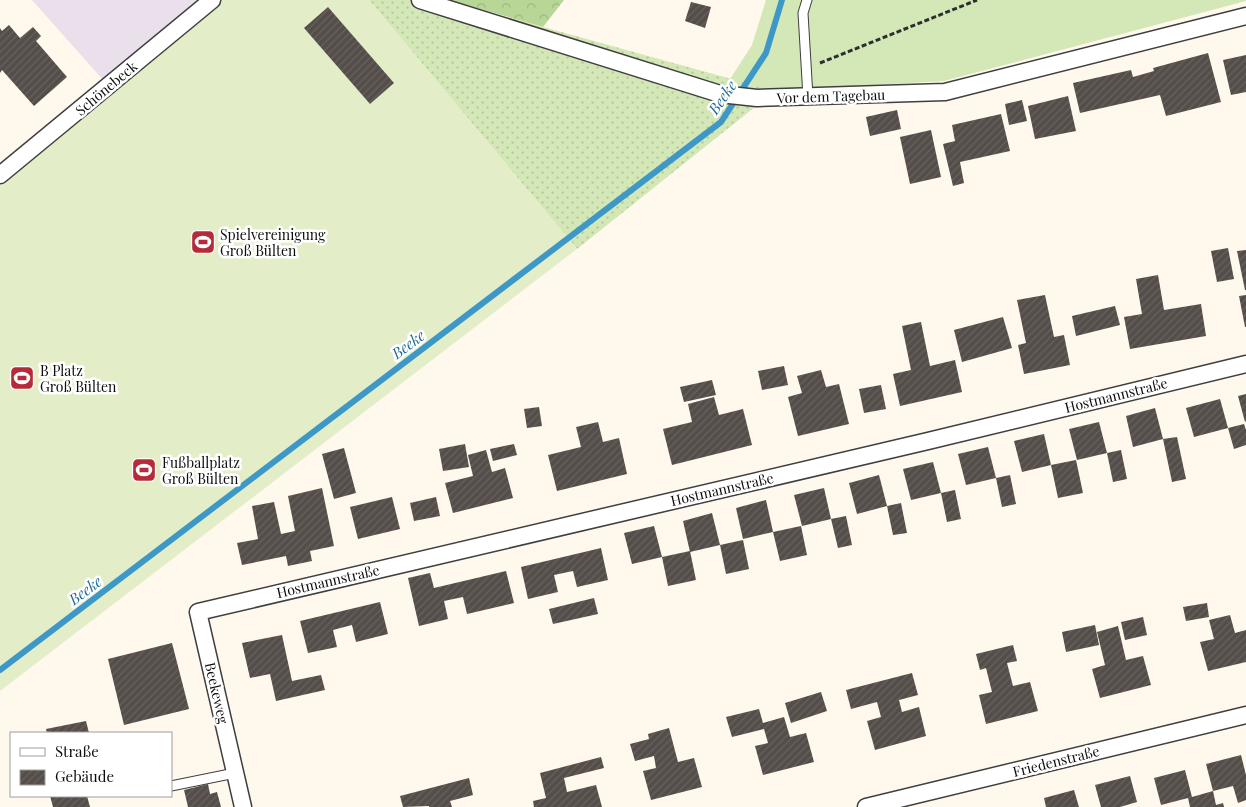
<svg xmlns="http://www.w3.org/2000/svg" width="1246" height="807" font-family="'Playfair Display',serif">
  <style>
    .industrial { fill: #e9e0eb }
    .grass { fill: #d3e7b7 }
    .forest { fill: url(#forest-crowns) }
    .garden { fill: url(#garden-dots) }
    .pitch { fill: #e3eec9 }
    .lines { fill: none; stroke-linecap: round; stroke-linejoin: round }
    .stream { stroke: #3d98c7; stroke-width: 6 }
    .building { fill: url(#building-hatch) }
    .service-casing { stroke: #3f3f3f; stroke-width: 11 }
    .minor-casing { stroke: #3f3f3f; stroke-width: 19 }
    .path { stroke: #2e2e2e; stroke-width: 3; stroke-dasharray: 5 2.5; stroke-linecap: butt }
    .service { stroke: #fff; stroke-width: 9 }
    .minor { stroke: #fff; stroke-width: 16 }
    .labels { text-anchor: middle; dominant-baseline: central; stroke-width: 5; stroke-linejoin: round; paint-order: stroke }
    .street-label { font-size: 14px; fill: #0c0c0c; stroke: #fff }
    .poi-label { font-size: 14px; fill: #0c0c0c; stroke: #fff; text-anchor: start }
    .water-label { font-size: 15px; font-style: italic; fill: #1b6998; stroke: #fff }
  </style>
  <defs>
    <pattern id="forest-crowns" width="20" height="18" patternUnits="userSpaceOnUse" patternTransform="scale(1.25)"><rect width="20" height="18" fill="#b8d797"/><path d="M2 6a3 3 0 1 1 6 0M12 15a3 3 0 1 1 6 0" fill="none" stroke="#9db781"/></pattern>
    <pattern id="garden-dots" width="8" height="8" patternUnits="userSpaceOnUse" patternTransform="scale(1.25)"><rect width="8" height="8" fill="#d3e7b7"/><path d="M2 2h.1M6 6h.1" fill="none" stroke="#b4c59c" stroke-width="1.8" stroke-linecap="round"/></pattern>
    <pattern id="building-hatch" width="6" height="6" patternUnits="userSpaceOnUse" patternTransform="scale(1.25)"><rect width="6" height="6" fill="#544d49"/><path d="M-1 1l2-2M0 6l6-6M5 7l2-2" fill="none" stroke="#68625f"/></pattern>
  </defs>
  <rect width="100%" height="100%" fill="#fef9ec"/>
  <polygon class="industrial" points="32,0 215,0 112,90"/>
  <polygon class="grass" points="766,0 1246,0 1246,1 944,81 775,91 730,79 752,45"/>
  <polygon class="forest" points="449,0 564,0 543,27"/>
  <polygon class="garden" points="369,0 445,0 775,91 577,249"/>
  <polygon class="pitch" points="215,0 369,0 577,249 0,691 0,185"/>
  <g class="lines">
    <polyline class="stream" points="0,670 721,122 766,53 782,0"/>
  </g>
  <g class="building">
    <polygon points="691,2 711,7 705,28 685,21"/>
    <polygon points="328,7 394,83 370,104 304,28"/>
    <polygon points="9,25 20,38 33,27 41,36 36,41 67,77 34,106 2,70 0,73 0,28 2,31"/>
    <polygon points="1208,53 1221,102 1166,116 1160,95 1080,113 1073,83 1131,70 1133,77 1154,71 1153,68"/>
    <polygon points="1246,55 1246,92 1231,95 1223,60"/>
    <polygon points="1068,96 1076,131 1035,139 1028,106"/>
    <polygon points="1022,100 1027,121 1009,125 1005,104"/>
    <polygon points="897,110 901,129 870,136 866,117"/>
    <polygon points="1001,114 1010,151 960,162 964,183 953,186 943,144 955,141 952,125"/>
    <polygon points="931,130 941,177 910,184 900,137"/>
    <polygon points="1228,248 1234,279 1217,282 1211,251"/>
    <polygon points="1246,250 1246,290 1245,290 1237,251"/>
    <polygon points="1158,275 1164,310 1201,304 1206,336 1130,349 1124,317 1142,314 1136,279"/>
    <polygon points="1045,295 1054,337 1064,335 1070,365 1024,374 1018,345 1026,343 1017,300"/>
    <polygon points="1246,295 1246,327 1245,327 1239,296"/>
    <polygon points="1115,306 1120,325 1076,336 1072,316"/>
    <polygon points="1003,317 1012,348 962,362 954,330"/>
    <polygon points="921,322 930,366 955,360 962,392 900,406 893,374 911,370 902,326"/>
    <polygon points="784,366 788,385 762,390 758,371"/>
    <polygon points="821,370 826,387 839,384 849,424 798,436 788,397 802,393 797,376"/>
    <polygon points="712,380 716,395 684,402 680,387"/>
    <polygon points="881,385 886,409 864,413 859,389"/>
    <polygon points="1246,394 1246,421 1245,422 1238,396"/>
    <polygon points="714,397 719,415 743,409 752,445 672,465 663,429 692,422 688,404"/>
    <polygon points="1220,399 1228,428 1194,437 1186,408"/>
    <polygon points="539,407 542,426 527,428 524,409"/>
    <polygon points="1155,408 1163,439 1133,447 1126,416"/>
    <polygon points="598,422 603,442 619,438 627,474 557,491 548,455 581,447 576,427"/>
    <polygon points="1099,422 1107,453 1077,460 1069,429"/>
    <polygon points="1244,424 1246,430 1246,445 1234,449 1228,428"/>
    <polygon points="1044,434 1051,465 1022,472 1014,441"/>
    <polygon points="1177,437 1186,479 1172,482 1163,439"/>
    <polygon points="465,444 469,467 443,471 439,449"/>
    <polygon points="514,444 517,455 493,461 490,449"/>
    <polygon points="988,447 996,478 1010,475 1016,504 1002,507 996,478 966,485 958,454"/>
    <polygon points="344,448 356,493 334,499 322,454"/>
    <polygon points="486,450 492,472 505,468 513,498 453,513 445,483 473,476 468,455"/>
    <polygon points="1121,450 1127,479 1113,482 1107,453"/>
    <polygon points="1076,460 1083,493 1058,498 1051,465"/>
    <polygon points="933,462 941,493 911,500 903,469"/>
    <polygon points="879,475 887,506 857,514 849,483"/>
    <polygon points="322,488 334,546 310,551 312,561 288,566 286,556 242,565 237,543 258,539 252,506 274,502 281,534 295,531 288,496"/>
    <polygon points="824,488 831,519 802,526 794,495"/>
    <polygon points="955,490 961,519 947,522 941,493"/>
    <polygon points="392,497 400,529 358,539 350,507"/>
    <polygon points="436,497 440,516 414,521 410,503"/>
    <polygon points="766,500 773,532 743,539 736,508"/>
    <polygon points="901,503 907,533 893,535 887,506"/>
    <polygon points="712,513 720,545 690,552 683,521"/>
    <polygon points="846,516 852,545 838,548 831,519"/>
    <polygon points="654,526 662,557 690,551 696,580 668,586 662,557 632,564 624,533"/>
    <polygon points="801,526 807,555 780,561 773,532"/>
    <polygon points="743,540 749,569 726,574 720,545"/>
    <polygon points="601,548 608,580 577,587 573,571 554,575 558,592 528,599 521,567"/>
    <polygon points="506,571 514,603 467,614 463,597 444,601 448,619 419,626 408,578 430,573 434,588"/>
    <polygon points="594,598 598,614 553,624 549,609"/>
    <polygon points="380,602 388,634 356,642 352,625 333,630 337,647 308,653 300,621"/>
    <polygon points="1207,603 1209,617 1186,621 1183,607"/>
    <polygon points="1230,615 1235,633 1246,630 1246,662 1208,671 1200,642 1214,639 1209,620"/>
    <polygon points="1143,617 1147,635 1125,640 1121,622"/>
    <polygon points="1095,625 1099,645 1066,652 1062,632"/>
    <polygon points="1118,626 1126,660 1143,656 1151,685 1100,698 1092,669 1105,665 1097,632"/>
    <polygon points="282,635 292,681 321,675 325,690 276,701 270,674 250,678 242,643"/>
    <polygon points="172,643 189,709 124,725 108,659"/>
    <polygon points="1013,645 1017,661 1007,663 1013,686 1030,682 1038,711 986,724 979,695 992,692 986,668 980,670 976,654"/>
    <polygon points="912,673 918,695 899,700 902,712 919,707 926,736 875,750 867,721 881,717 877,702 851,709 846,690"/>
    <polygon points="821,692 827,711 791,723 785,703"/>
    <polygon points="759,709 763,723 784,717 790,737 806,733 814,762 763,775 755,746 768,743 764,729 732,737 726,717"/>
    <polygon points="86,721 89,733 47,733 46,729"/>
    <polygon points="669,728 678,762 694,758 702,787 651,800 643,771 656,768 654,756 635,761 630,744 649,739 648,734"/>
    <polygon points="1241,755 1246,775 1246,800 1238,803 1233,786 1213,791 1206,764"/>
    <polygon points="601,757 604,768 564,778 567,792 596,785 602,807 534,807 533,801 546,798 540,773"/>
    <polygon points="1185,770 1192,797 1213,791 1216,805 1223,803 1224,807 1190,807 1188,798 1161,805 1154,778"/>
    <polygon points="1130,776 1137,802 1120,807 1101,807 1095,785"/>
    <polygon points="469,778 473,795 450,801 452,807 429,807 429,806 403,807 400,796"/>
    <polygon points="208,784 210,794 217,792 221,807 188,807 184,790"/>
    <polygon points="1074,790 1079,807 1046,807 1044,798"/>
    <polygon points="50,796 87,796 90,807 53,807"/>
  </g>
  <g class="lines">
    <defs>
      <g id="service">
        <polyline points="807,0 803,13 808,97"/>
        <polyline points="171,786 235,773"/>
      </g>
      <g id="minor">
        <polyline points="420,0 720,94 757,98 945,92 1246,16"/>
        <polyline points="0,175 212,0"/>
        <polyline points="243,807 198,612 928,441 1246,364"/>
        <polyline points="866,807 1246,715"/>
      </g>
    </defs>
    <use href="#service" class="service-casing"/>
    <use href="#minor" class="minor-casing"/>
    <polyline class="path" points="820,63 977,0"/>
    <use href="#service" class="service"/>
    <use href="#minor" class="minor"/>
  </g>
  <defs>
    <symbol id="stadium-square" viewBox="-11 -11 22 22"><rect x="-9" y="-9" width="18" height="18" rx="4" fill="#b62a39" stroke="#fff"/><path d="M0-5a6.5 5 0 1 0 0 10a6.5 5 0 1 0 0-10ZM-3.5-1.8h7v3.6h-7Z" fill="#fff"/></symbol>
  </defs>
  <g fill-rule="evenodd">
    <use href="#stadium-square" x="189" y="228" width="28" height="28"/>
    <use href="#stadium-square" x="8" y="364" width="28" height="28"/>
    <use href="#stadium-square" x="130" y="456" width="28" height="28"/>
  </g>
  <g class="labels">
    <g class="street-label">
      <text transform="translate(106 88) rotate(-40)">Schönebeck</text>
      <text transform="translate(831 96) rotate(-2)">Vor dem Tagebau</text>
      <text transform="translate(1116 395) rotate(-14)">Hostmannstraße</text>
      <text transform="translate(722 489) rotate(-13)">Hostmannstraße</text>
      <text transform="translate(328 581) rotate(-13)">Hostmannstraße</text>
      <text transform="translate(217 693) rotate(77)">Beekeweg</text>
      <text transform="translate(1056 761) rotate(-14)">Friedenstraße</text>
    </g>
    <g class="poi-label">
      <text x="220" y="234">Spielvereinigung<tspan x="220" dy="16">Groß Bülten</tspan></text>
      <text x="40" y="370">B Platz<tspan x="40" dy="16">Groß Bülten</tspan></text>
      <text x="162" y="462">Fußballplatz<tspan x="162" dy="16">Groß Bülten</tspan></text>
    </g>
    <g class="water-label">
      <text transform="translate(722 97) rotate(-55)">Beeke</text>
      <text transform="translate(408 344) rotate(-37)">Beeke</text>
      <text transform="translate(85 590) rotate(-37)">Beeke</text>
    </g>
  </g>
  <rect x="10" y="732" width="162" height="65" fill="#ffffff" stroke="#9e9e9e"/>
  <rect x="20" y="748" width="25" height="8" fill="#ffffff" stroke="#9e9e9e"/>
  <text x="55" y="757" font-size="15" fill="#0c0c0c">Straße</text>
  <rect x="20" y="770" width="25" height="15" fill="url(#building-hatch)" stroke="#9e9e9e"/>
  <text x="55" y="782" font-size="15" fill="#0c0c0c">Gebäude</text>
</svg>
